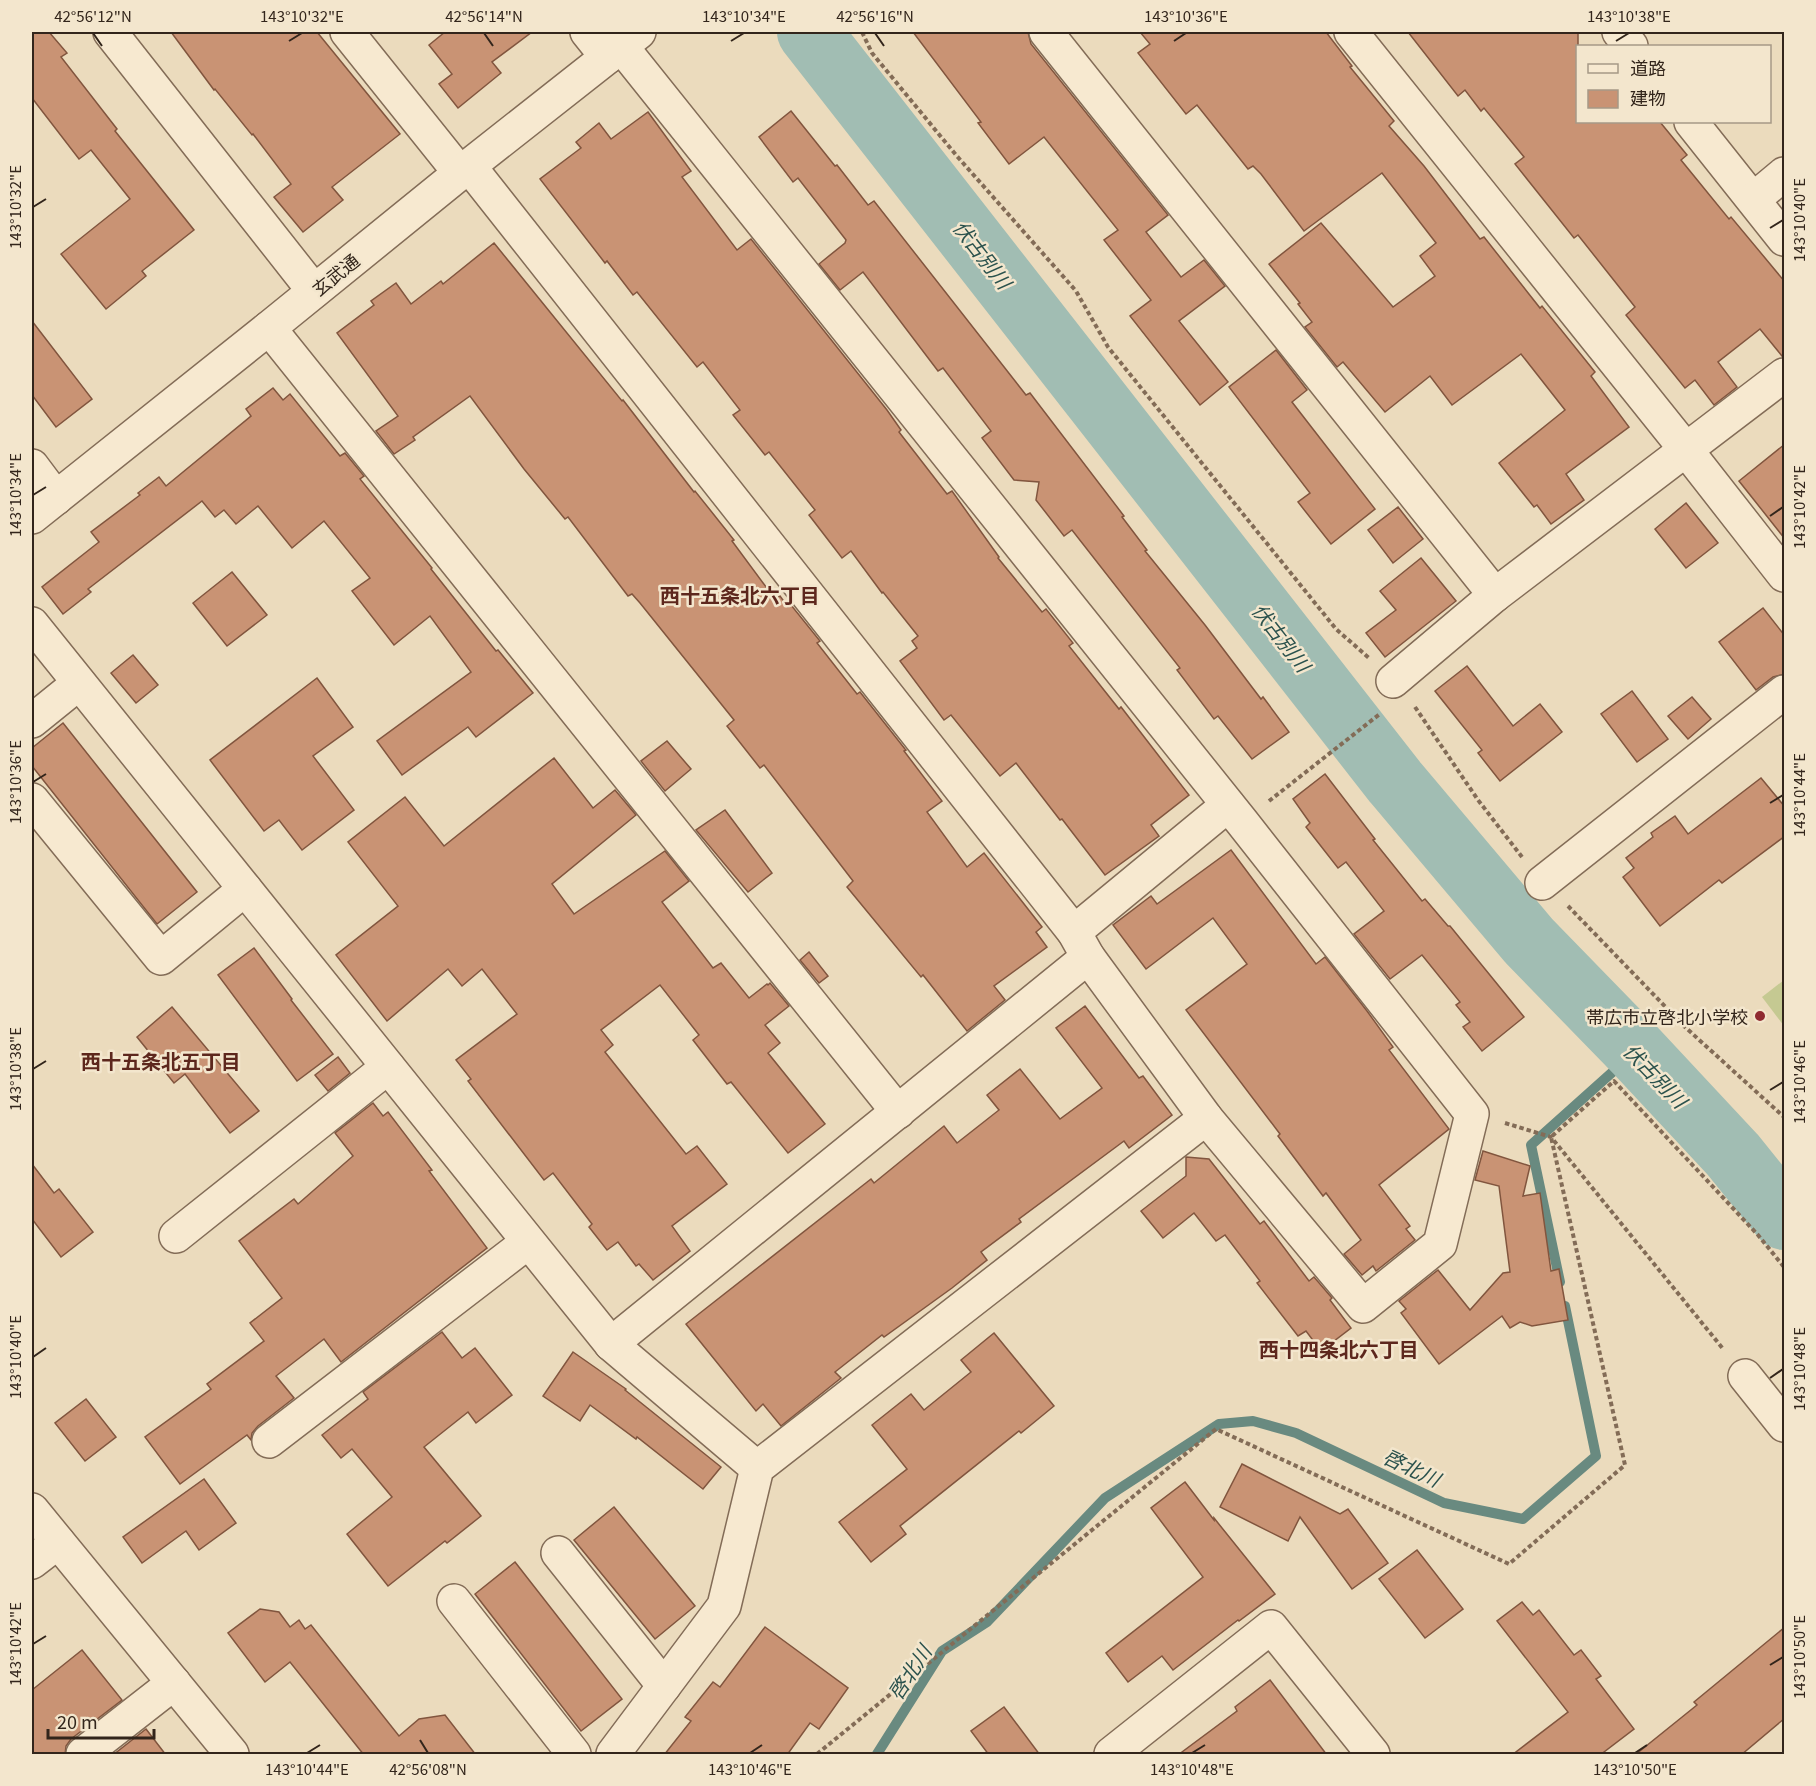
<svg xmlns="http://www.w3.org/2000/svg" width="1816" height="1786" font-family="Georgia,'Noto Sans JP',serif">
  <style>
    .green { fill: #c5c992 }
    .lines { fill: none; stroke-linecap: round; stroke-linejoin: round }
    .stream { stroke: #698a80; stroke-width: 10 }
    .river { stroke: #a1bdb3; stroke-width: 64 }
    .building { fill: #c99374; stroke: #81553e; stroke-width: 1.5 }
    .minor-casing { stroke: #836c57; stroke-width: 36 }
    .path { stroke: #836c57; stroke-width: 4; stroke-dasharray: 4.5 3; stroke-linecap: butt }
    .minor { stroke: #f7e9d0; stroke-width: 33 }
    .ticks { fill: none; stroke: #32251b; stroke-width: 2 }
    .poi-dot { fill: #8f2a30; stroke: #f3e6cd; stroke-width: 2 }
    .labels { text-anchor: middle; dominant-baseline: central; stroke-width: 5; stroke-linejoin: round; paint-order: stroke }
    .street-label { font-size: 18px; fill: #32251b; stroke: #f3e6cd }
    .poi-label { font-size: 18px; fill: #32251b; stroke: #f3e6cd; text-anchor: end }
    .water-label { font-size: 20px; font-style: italic; fill: #2b524d; stroke: #f3e6cd }
    .neighbourhood-label { font-size: 20px; font-weight: bold; fill: #5d271d; stroke: #f3e6cd }
    .neatline { fill: none; stroke: #32251b; stroke-width: 2 }
    .ticks-label { font-size: 15px; text-anchor: middle; fill: #32251b }
  </style>
  <rect width="100%" height="100%" fill="#ebdbbd"/>
  <polygon class="green" points="1784,980 1784,1026 1762,997"/>
  <g class="lines">
    <g class="stream">
      <polyline points="1560,1282 1531,1145 1636,1051"/>
      <polyline points="877,1754 942,1651 987,1622 1105,1498 1219,1424 1253,1421 1296,1433 1444,1503 1523,1519 1596,1456 1565,1306"/>
    </g>
    <polyline class="river" points="809,32 1395,782 1529,941 1636,1051 1733,1155 1784,1218"/>
  </g>
  <g class="building">
    <polygon points="32,32 49,32 67,53 61,57 117,129 115,131 194,230 142,271 146,276 106,309 61,254 130,199 91,150 79,159 32,98"/>
    <polygon points="171,32 317,32 400,134 332,187 343,200 303,232 274,197 291,184 253,134 252,135 215,89 214,90"/>
    <polygon points="445,32 532,32 492,62 501,73 458,108 439,84 452,74 429,45"/>
    <polygon points="913,32 1028,32 1031,44 1168,215 1146,232 1181,277 1204,260 1225,286 1179,321 1228,382 1200,405 1130,316 1151,300 1104,240 1118,230 1044,137 1009,164 978,123 981,122"/>
    <polygon points="1140,32 1326,32 1352,66 1350,67 1394,121 1389,126 1424,166 1480,239 1484,237 1540,308 1542,306 1595,372 1591,376 1629,427 1566,474 1584,500 1551,524 1537,505 1534,507 1499,463 1565,410 1521,354 1452,405 1430,376 1385,412 1343,362 1337,367 1305,327 1312,322 1298,304 1300,303 1269,264 1321,223 1393,307 1435,276 1420,256 1436,243 1382,173 1304,231 1261,174 1253,166 1248,169 1197,105 1186,114 1138,53 1150,44"/>
    <polygon points="1408,32 1578,32 1578,122 1660,122 1687,155 1681,160 1729,219 1731,217 1785,282 1785,357 1782,356 1760,329 1718,362 1737,387 1714,405 1695,380 1685,388 1626,315 1635,307 1578,235 1574,238 1515,164 1524,157 1484,108 1481,111 1465,90 1458,96"/>
    <polygon points="791,111 835,166 837,165 868,205 874,201 1026,395 1030,393 1124,516 1122,517 1147,550 1145,551 1205,625 1261,699 1263,697 1289,732 1252,759 1218,716 1214,719 1177,670 1180,668 1072,530 1064,536 1036,500 1039,482 1014,480 982,438 991,431 943,368 938,371 863,272 840,290 819,264 845,243 846,240 798,178 793,182 759,137"/>
    <polygon points="648,112 691,171 682,177 737,250 751,239 887,410 901,430 899,432 947,494 952,491 999,557 998,558 1042,612 1046,609 1073,643 1069,646 1119,709 1121,707 1189,795 1151,825 1159,836 1105,875 1062,819 1060,820 1016,763 1000,776 951,715 944,720 900,661 917,648 912,641 918,636 883,592 882,593 851,551 842,558 809,515 815,510 769,452 765,455 733,415 740,410 703,362 697,367 637,292 633,295 607,261 605,263 540,179 581,148 576,142 599,123 611,139"/>
    <polygon points="494,243 622,401 623,400 694,492 695,491 734,540 732,541 775,599 780,596 788,607 791,605 820,641 817,643 857,694 860,692 905,749 906,750 904,751 942,801 927,812 967,867 984,853 1042,927 1036,932 1047,947 994,986 1005,1000 967,1031 923,975 921,977 847,887 853,881 764,765 760,768 727,726 734,720 640,603 632,594 628,596 568,517 565,519 524,469 470,396 413,437 415,440 394,454 376,431 398,416 337,333 374,305 371,301 396,283 411,304 441,281 443,284"/>
    <polygon points="32,321 92,399 56,427 32,395"/>
    <polygon points="1276,350 1307,390 1292,402 1375,509 1331,544 1298,502 1310,493 1229,387"/>
    <polygon points="273,388 283,400 290,394 340,456 345,453 364,476 360,479 432,568 431,569 496,651 498,650 533,693 476,737 468,727 402,775 377,741 471,672 430,616 394,645 352,591 370,578 324,521 292,548 258,506 236,524 224,510 215,517 202,501 88,589 91,592 63,614 42,587 99,542 91,532 140,495 138,493 159,477 166,486 251,416 246,409"/>
    <polygon points="1785,444 1785,539 1739,481"/>
    <polygon points="1686,503 1718,543 1686,568 1655,529"/>
    <polygon points="1398,507 1423,539 1393,563 1368,530"/>
    <polygon points="1421,558 1456,601 1385,657 1366,633 1396,610 1380,591"/>
    <polygon points="232,572 267,615 227,646 193,603"/>
    <polygon points="1763,608 1785,636 1785,674 1773,677 1756,690 1719,642"/>
    <polygon points="133,655 158,685 136,703 111,673"/>
    <polygon points="1467,666 1513,726 1540,704 1562,732 1500,781 1478,753 1482,750 1435,691"/>
    <polygon points="317,678 353,727 313,756 354,810 302,850 279,820 264,831 210,760"/>
    <polygon points="1632,691 1668,739 1637,762 1601,714"/>
    <polygon points="1692,697 1711,719 1688,739 1668,716"/>
    <polygon points="63,723 197,892 157,924 32,766 32,748"/>
    <polygon points="667,741 691,769 665,791 641,761"/>
    <polygon points="554,758 593,808 615,790 636,815 552,884 574,914 665,851 689,881 662,902 713,968 721,963 749,998 767,984 768,985 770,983 789,1006 765,1025 780,1043 768,1053 825,1124 788,1153 731,1082 727,1084 693,1040 699,1035 660,985 601,1030 613,1045 605,1052 686,1154 697,1146 727,1184 672,1226 690,1251 653,1280 639,1264 636,1266 618,1242 607,1250 589,1227 592,1224 553,1173 544,1180 468,1081 471,1079 456,1060 517,1014 482,969 462,986 448,969 387,1021 336,955 398,906 348,842 405,797 444,846"/>
    <polygon points="1325,774 1375,839 1373,840 1422,901 1425,899 1448,926 1450,926 1524,1017 1482,1051 1463,1027 1470,1022 1456,1005 1460,1002 1422,955 1390,979 1354,934 1384,911 1346,862 1338,868 1306,827 1310,823 1293,799"/>
    <polygon points="1761,778 1785,807 1785,836 1722,883 1719,880 1660,926 1623,877 1634,868 1626,858 1653,837 1651,833 1675,816 1688,834"/>
    <polygon points="725,810 772,873 748,892 696,830"/>
    <polygon points="1231,850 1316,964 1325,957 1367,1011 1393,1047 1389,1050 1449,1129 1379,1185 1410,1226 1406,1229 1415,1240 1376,1271 1373,1266 1362,1275 1344,1254 1361,1240 1326,1193 1323,1196 1278,1136 1280,1134 1186,1010 1247,964 1213,918 1146,969 1113,925 1151,896 1157,904"/>
    <polygon points="254,948 292,999 291,1000 333,1054 297,1081 218,975"/>
    <polygon points="809,952 828,976 819,983 800,960"/>
    <polygon points="1085,1006 1139,1078 1143,1076 1172,1115 1129,1148 1124,1141 1019,1219 1021,1222 981,1252 987,1260 952,1288 884,1337 882,1335 835,1372 841,1378 781,1426 763,1404 756,1411 686,1324 871,1179 874,1183 944,1126 957,1143 999,1110 987,1095 1020,1069 1060,1119 1102,1088 1056,1028"/>
    <polygon points="172,1007 259,1111 230,1133 185,1074 174,1083 137,1037"/>
    <polygon points="338,1057 350,1073 328,1091 315,1075"/>
    <polygon points="373,1103 383,1116 388,1112 432,1170 429,1171 487,1248 341,1362 324,1339 276,1376 294,1398 258,1426 252,1433 251,1440 247,1435 180,1484 145,1437 211,1389 207,1384 264,1341 250,1323 282,1298 239,1241 294,1199 298,1204 353,1156 335,1133"/>
    <polygon points="1483,1151 1530,1166 1523,1196 1540,1193 1551,1271 1559,1269 1568,1320 1532,1326 1520,1322 1510,1328 1502,1316 1439,1364 1401,1313 1406,1309 1399,1301 1438,1270 1470,1310 1503,1273 1510,1272 1499,1186 1475,1180"/>
    <polygon points="1186,1157 1209,1159 1260,1224 1264,1221 1309,1281 1314,1277 1332,1298 1330,1300 1351,1328 1321,1351 1306,1331 1298,1336 1257,1283 1260,1281 1225,1235 1216,1241 1194,1213 1163,1238 1141,1211 1186,1176"/>
    <polygon points="32,1164 54,1193 59,1189 93,1232 61,1257 32,1219"/>
    <polygon points="442,1332 462,1358 475,1348 512,1395 476,1423 468,1412 424,1447 481,1516 447,1543 445,1541 388,1586 347,1534 392,1497 352,1449 341,1458 322,1435 368,1399 363,1392"/>
    <polygon points="994,1333 1054,1406 1021,1433 1019,1431 900,1526 906,1534 871,1562 839,1522 907,1469 872,1425 911,1394 924,1410 971,1372 961,1360"/>
    <polygon points="573,1352 626,1389 625,1390 721,1467 703,1489 637,1437 636,1439 590,1405 580,1421 543,1396"/>
    <polygon points="86,1399 116,1437 85,1461 55,1423"/>
    <polygon points="1242,1464 1340,1514 1348,1509 1388,1563 1352,1589 1300,1517 1288,1541 1220,1507"/>
    <polygon points="204,1479 236,1523 199,1550 186,1531 142,1563 123,1537"/>
    <polygon points="1185,1482 1214,1520 1214,1518 1275,1594 1239,1621 1238,1620 1173,1670 1162,1656 1128,1682 1106,1653 1203,1577 1151,1508"/>
    <polygon points="614,1507 695,1606 655,1639 574,1540"/>
    <polygon points="1417,1550 1463,1609 1425,1638 1379,1579"/>
    <polygon points="515,1562 622,1699 581,1731 475,1594"/>
    <polygon points="1522,1602 1533,1615 1539,1610 1574,1655 1581,1650 1601,1676 1596,1679 1634,1729 1600,1755 1512,1755 1568,1712 1497,1621"/>
    <polygon points="260,1609 279,1612 290,1627 299,1620 305,1629 311,1625 399,1736 419,1719 445,1715 476,1755 364,1755 290,1662 265,1682 228,1633"/>
    <polygon points="765,1627 848,1688 819,1729 810,1723 787,1755 664,1755 691,1721 685,1717 713,1682 720,1687"/>
    <polygon points="1785,1627 1785,1718 1741,1755 1635,1755 1697,1705 1694,1702"/>
    <polygon points="82,1650 122,1700 71,1739 66,1746 65,1755 32,1755 32,1690"/>
    <polygon points="1270,1680 1327,1755 1178,1755 1237,1711 1235,1707"/>
    <polygon points="1004,1707 1040,1755 989,1755 971,1731"/>
    <polygon points="146,1729 166,1755 113,1755"/>
  </g>
  <g class="lines">
    <defs>
      <g id="minor">
        <polyline points="110,32 314,291"/>
        <polyline points="347,32 460,173"/>
        <polyline points="587,32 607,57"/>
        <polyline points="1046,32 1495,595 1784,375"/>
        <polyline points="1351,32 1687,451 1784,575"/>
        <polyline points="1619,32 1631,46"/>
        <polyline points="1691,122 1784,239"/>
        <polyline points="469,166 1074,932 1088,957 1206,1118 1363,1306 1440,1244 1472,1114 1242,822 621,46"/>
        <polyline points="1754,199 1784,174"/>
        <polyline points="269,328 898,1112"/>
        <polyline points="32,466 56,498"/>
        <polyline points="32,517 269,328 460,173 639,32"/>
        <polyline points="32,624 611,1344 757,1468"/>
        <polyline points="1393,681 1495,595"/>
        <polyline points="32,721 79,683"/>
        <polyline points="32,800 161,958 245,889"/>
        <polyline points="1542,883 1784,692"/>
        <polyline points="1074,932 1228,805"/>
        <polyline points="176,1236 388,1067"/>
        <polyline points="611,1344 1088,957"/>
        <polyline points="1745,1376 1784,1425"/>
        <polyline points="269,1441 528,1242"/>
        <polyline points="32,1510 232,1754"/>
        <polyline points="558,1553 664,1686"/>
        <polyline points="32,1562 58,1542"/>
        <polyline points="454,1601 574,1754"/>
        <polyline points="83,1754 174,1683"/>
        <polyline points="613,1754 724,1606 757,1468 1206,1118"/>
        <polyline points="1111,1754 1271,1627 1373,1754"/>
      </g>
    </defs>
    <use href="#minor" class="minor-casing"/>
    <g class="path">
      <polyline points="862,32 872,53 956,155 1076,291 1108,347 1336,629 1369,658"/>
      <polyline points="1415,707 1478,800 1522,857"/>
      <polyline points="1269,801 1381,713"/>
      <polyline points="1568,906 1685,1027 1784,1117"/>
      <polyline points="1505,1123 1551,1137 1724,1350"/>
      <polyline points="817,1754 1216,1429 1509,1564 1625,1465 1551,1137 1614,1081 1758,1235 1784,1267"/>
    </g>
    <use href="#minor" class="minor"/>
  </g>
  <path class="ticks" d="M93,33L102,46M484,33L493,46M875,33L884,46M289,41L302,33M731,41L744,33M1174,41L1186,33M1616,41L1629,33M33,207L46,199M1770,228L1783,220M33,495L46,487M1770,516L1783,507M33,782L46,774M1770,803L1783,795M33,1069L46,1061M1770,1090L1783,1082M33,1357L46,1348M1770,1378L1783,1369M33,1644L46,1636M1770,1665L1783,1657M420,1740L428,1753M307,1753L320,1745M750,1753L762,1745M1192,1753L1205,1745M1635,1753L1647,1745"/>
  <circle class="poi-dot" cx="1760" cy="1016" r="6"/>
  <g class="labels">
    <g class="street-label">
      <text transform="translate(335 274) rotate(-39)">玄武通</text>
    </g>
    <g class="poi-label">
      <text x="1748" y="1016">帯広市立啓北小学校</text>
    </g>
    <g class="water-label">
      <text transform="translate(983 254) rotate(52)">伏古別川</text>
      <text transform="translate(1282 637) rotate(52)">伏古別川</text>
      <text transform="translate(1656 1075) rotate(46)">伏古別川</text>
      <text transform="translate(1412 1467) rotate(25)">啓北川</text>
      <text transform="translate(909 1672) rotate(-57)">啓北川</text>
    </g>
    <g class="neighbourhood-label">
      <text x="740" y="594">西十五条北六丁目</text>
      <text x="161" y="1060">西十五条北五丁目</text>
      <text x="1339" y="1348">西十四条北六丁目</text>
    </g>
  </g>
  <rect width="1816" height="1786" fill="none" stroke="#f3e6cd" stroke-width="66"/>
  <rect x="1576" y="45" width="195" height="78" fill="#f3e6cd" stroke="#a69986" stroke-width="1.5"/>
  <rect x="1588" y="64" width="30" height="9" fill="#f7e9d0" stroke="#a69986" stroke-width="1.5"/>
  <text x="1630" y="75" font-size="18" fill="#32251b">道路</text>
  <rect x="1588" y="90" width="30" height="18" fill="#c99374" stroke="#a69986" stroke-width="1.5"/>
  <text x="1630" y="105" font-size="18" fill="#32251b">建物</text>
  <path d="M48 1729v9h106v-9" fill="none" stroke="#32251b" stroke-width="3"/>
  <text x="57" y="1729" font-size="18" fill="#32251b" stroke="#f3e6cd" stroke-width="4.5" paint-order="stroke">20 m</text>
  <rect x="33" y="33" width="1750" height="1720" class="neatline"/>
  <g class="ticks-label">
    <text x="93" y="22">42°56'12"N</text>
    <text x="302" y="22">143°10'32"E</text>
    <text x="484" y="22">42°56'14"N</text>
    <text x="744" y="22">143°10'34"E</text>
    <text x="875" y="22">42°56'16"N</text>
    <text x="1186" y="22">143°10'36"E</text>
    <text x="1629" y="22">143°10'38"E</text>
    <text transform="translate(16 207) rotate(-90)" y="5">143°10'32"E</text>
    <text transform="translate(1800 220) rotate(-90)" y="5">143°10'40"E</text>
    <text transform="translate(16 495) rotate(-90)" y="5">143°10'34"E</text>
    <text transform="translate(1800 507) rotate(-90)" y="5">143°10'42"E</text>
    <text transform="translate(16 782) rotate(-90)" y="5">143°10'36"E</text>
    <text transform="translate(1800 795) rotate(-90)" y="5">143°10'44"E</text>
    <text transform="translate(16 1069) rotate(-90)" y="5">143°10'38"E</text>
    <text transform="translate(1800 1082) rotate(-90)" y="5">143°10'46"E</text>
    <text transform="translate(16 1357) rotate(-90)" y="5">143°10'40"E</text>
    <text transform="translate(1800 1369) rotate(-90)" y="5">143°10'48"E</text>
    <text transform="translate(16 1644) rotate(-90)" y="5">143°10'42"E</text>
    <text transform="translate(1800 1657) rotate(-90)" y="5">143°10'50"E</text>
    <text x="307" y="1775">143°10'44"E</text>
    <text x="428" y="1775">42°56'08"N</text>
    <text x="750" y="1775">143°10'46"E</text>
    <text x="1192" y="1775">143°10'48"E</text>
    <text x="1635" y="1775">143°10'50"E</text>
  </g>
</svg>
